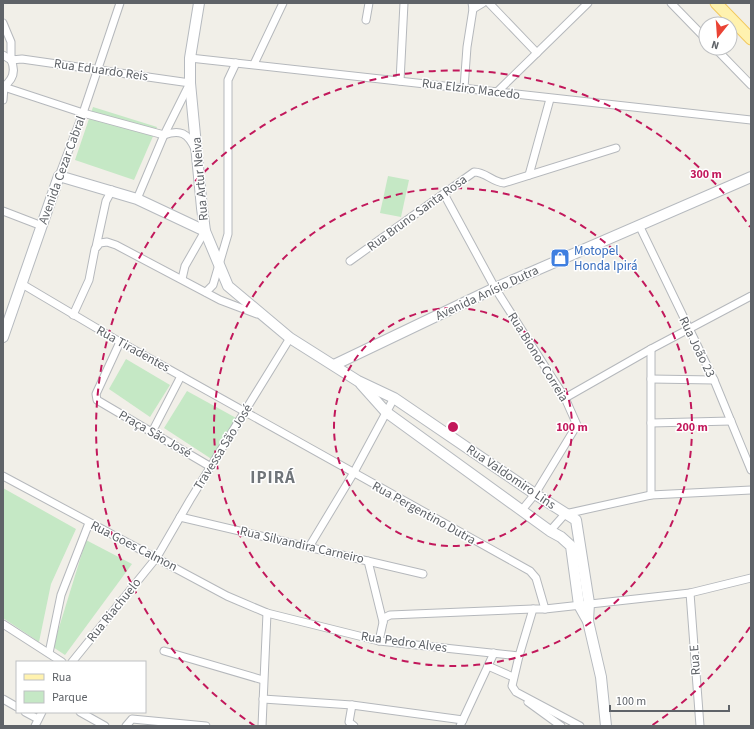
<svg xmlns="http://www.w3.org/2000/svg" width="754" height="729" font-family="'Source Sans 3',sans-serif">
  <style>
    .green { fill: #c5e8c5 }
    .lines { fill: none; stroke-linecap: round; stroke-linejoin: round }
    .street-casing { stroke: #b5b8bc; stroke-width: 9 }
    .secondary-casing { stroke: #b6babf; stroke-width: 12 }
    .primary-casing { stroke: #f2c960; stroke-width: 13 }
    .street { stroke: #fff; stroke-width: 7 }
    .secondary { stroke: #fff; stroke-width: 10 }
    .primary { stroke: #fff2af; stroke-width: 11 }
    .ring { fill: none; stroke: #c2185b; stroke-width: 2; stroke-dasharray: 7 5 }
    .labels { text-anchor: middle; dominant-baseline: central; stroke-width: 3; stroke-linejoin: round; paint-order: stroke }
    .street-label { font-size: 13px; fill: #5f6368; stroke: #fff }
    .shop-label { font-size: 13px; fill: #366cbe; stroke: #fff; text-anchor: start }
    .district-label { font-size: 17px; font-weight: bold; letter-spacing: 1px; fill: #70757a; stroke: #fff }
    .centre { fill: #c2185b; stroke: #fff; stroke-width: 2 }
    .ring-label { font-size: 12px; text-anchor: middle; font-weight: bold; fill: #c2185b; stroke: #fff; stroke-width: 3; stroke-linejoin: round; paint-order: stroke }
  </style>
  <rect width="100%" height="100%" fill="#f1efe8"/>
  <g class="green">
    <polygon points="93,107 157,127 134,180 75,160"/>
    <polygon points="388,176 409,180 401,217 380,213"/>
    <polygon points="126,359 170,385 150,417 109,389"/>
    <polygon points="187,391 238,419 213,460 164,428"/>
    <polygon points="3,488 76,529 51,584 39,642 3,618"/>
    <polygon points="86,540 132,564 65,655 53,647"/>
  </g>
  <g class="lines">
    <defs>
      <g id="street">
        <polyline points="489,3 537,53"/>
        <polyline points="671,3 706,39"/>
        <polyline points="473,9 483,3"/>
        <polyline points="366,20 369,3"/>
        <polyline points="3,23 11,42 11,60 22,59 190,83 164,135 137,199"/>
        <polyline points="715,48 751,85"/>
        <path d="M3,55L11,60C16,71 13,80 3,87"/>
        <polyline points="190,58 751,120"/>
        <polyline points="254,64 283,3"/>
        <polyline points="400,81 404,3"/>
        <polyline points="464,88 467,47 473,9 472,3"/>
        <polyline points="498,91 588,3"/>
        <path d="M3,100L4,87L83,113L164,135C180,129 188,133 195,149"/>
        <polyline points="529,175 550,99"/>
        <polyline points="59,176 83,113 120,3"/>
        <polyline points="444,194 495,288 565,398 577,425 535,494 522,510"/>
        <polyline points="3,211 42,226"/>
        <polyline points="639,225 714,380 751,470"/>
        <polyline points="96,247 106,201 112,190"/>
        <path d="M350,261L474,172C486,172 492,182 504,183L616,148"/>
        <polyline points="182,279 185,266 205,231"/>
        <polyline points="22,284 120,342 530,571 536,578 545,609 690,593 751,578"/>
        <polyline points="206,292 213,285 228,234 228,80 236,63"/>
        <polyline points="73,315 89,280 95,249 100,243 107,242 116,245 220,300 257,314"/>
        <polyline points="120,342 96,394 97,400 211,467"/>
        <polyline points="651,349 651,495"/>
        <polyline points="651,379 714,380"/>
        <polyline points="565,398 651,349 751,296"/>
        <polyline points="651,423 731,421"/>
        <polyline points="152,432 181,376"/>
        <polyline points="3,476 227,596 267,613 379,641 519,656"/>
        <polyline points="180,517 423,574"/>
        <polyline points="550,531 565,514 651,495 751,490"/>
        <polyline points="309,547 353,474 394,398"/>
        <polyline points="368,561 383,622"/>
        <polyline points="690,593 700,726"/>
        <polyline points="545,609 533,609 519,656 512,686 516,692 580,726"/>
        <polyline points="3,624 62,662"/>
        <polyline points="379,641 384,618 390,615 533,609"/>
        <polyline points="164,651 263,680"/>
        <polyline points="49,653 61,595 89,523"/>
        <polyline points="72,662 157,557 190,500 290,338"/>
        <polyline points="488,666 513,677"/>
        <polyline points="3,699 17,707"/>
        <polyline points="263,699 352,705 463,720"/>
        <polyline points="528,702 561,726"/>
        <polyline points="352,705 349,722 354,726"/>
        <polyline points="25,712 38,719"/>
        <polyline points="80,712 105,726"/>
        <polyline points="35,726 42,712"/>
        <polyline points="126,726 132,719 206,726"/>
        <polyline points="262,726 267,613"/>
        <polyline points="460,726 494,653"/>
      </g>
      <g id="secondary">
        <polyline points="199,3 190,58 190,83 202,208 205,231 228,286 290,338 358,381 394,398 535,494 576,520 589,603 588,621"/>
        <polyline points="3,337 59,176 137,199 205,231"/>
        <polyline points="334,365 495,288 751,177"/>
        <polyline points="361,384 386,412 550,531 561,537 571,546 579,605 588,621 601,677 606,726"/>
      </g>
      <polyline id="primary" points="716,3 751,39"/>
    </defs>
    <use href="#street" class="street-casing"/>
    <use href="#secondary" class="secondary-casing"/>
    <use href="#primary" class="primary-casing"/>
    <use href="#street" class="street"/>
    <use href="#secondary" class="secondary"/>
    <use href="#primary" class="primary"/>
  </g>
  <g class="ring">
    <circle cx="453" cy="427" r="119"/>
    <circle cx="453" cy="427" r="239"/>
    <path d="M750 627A358 358 0 0 1 651 726M255 726A358 358 0 1 1 750 227"/>
  </g>
  <defs>
    <symbol id="shop-square" viewBox="-11 -11 22 22"><rect x="-9" y="-9" width="18" height="18" rx="4" fill="#3f7fe0" stroke="#fff"/><path d="M-5-2.5h2.3a2.7 3.5 0 0 1 5.4 0H5L5.5 6h-11ZM-1.5-2.5h3a1.5 2.3 0 0 0-3 0Z" fill="#fff"/></symbol>
  </defs>
  <g fill-rule="evenodd">
    <use href="#shop-square" x="549" y="247" width="22" height="22"/>
  </g>
  <g class="labels">
    <g class="street-label">
      <text transform="translate(101 70) rotate(8)">Rua Eduardo Reis</text>
      <text transform="translate(471 89) rotate(7)">Rua Elziro Macedo</text>
      <text transform="translate(62 170) rotate(-70)">Avenida Cezar Cabral</text>
      <text transform="translate(200 179) rotate(-95)">Rua Artur Neiva</text>
      <text transform="translate(417 213) rotate(-36)">Rua Bruno Santa Rosa</text>
      <text transform="translate(487 293) rotate(-25)">Avenida Anísio Dutra</text>
      <text transform="translate(697 347) rotate(64)">Rua João 23</text>
      <text transform="translate(133 349) rotate(29)">Rua Tiradentes</text>
      <text transform="translate(538 357) rotate(58)">Rua Bionor Correia</text>
      <text transform="translate(155 434) rotate(30)">Praça São José</text>
      <text transform="translate(223 447) rotate(-58)">Travessa São José</text>
      <text transform="translate(511 477) rotate(34)">Rua Valdomiro Lins</text>
      <text transform="translate(424 513) rotate(29)">Rua Pergentino Dutra</text>
      <text transform="translate(302 545) rotate(13)">Rua Silvandira Carneiro</text>
      <text transform="translate(134 546) rotate(27)">Rua Goes Calmon</text>
      <text transform="translate(114 610) rotate(-51)">Rua Riachuelo</text>
      <text transform="translate(404 642) rotate(8)">Rua Pedro Alves</text>
      <text transform="translate(695 660) rotate(-94)">Rua E</text>
    </g>
    <g class="shop-label">
      <text x="574" y="251">Motopel<tspan x="574" dy="15">Honda Ipirá</tspan></text>
    </g>
    <g class="district-label">
      <text x="273" y="478">IPIRÁ</text>
    </g>
  </g>
  <circle cx="453" cy="427" r="6" class="centre"/>
  <g class="ring-label">
    <text x="706" y="178">300 m</text>
    <text x="572" y="431">100 m</text>
    <text x="692" y="431">200 m</text>
  </g>
  <rect width="754" height="729" fill="none" stroke="#5f6368" stroke-width="8"/>
  <rect x="16" y="661" width="130" height="52" fill="#ffffff" stroke="#bfc1c3"/>
  <rect x="24" y="674" width="20" height="6" fill="#fff2af" stroke="#bfc1c3"/>
  <text x="52" y="681" font-size="12" fill="#5f6368">Rua</text>
  <rect x="24" y="691" width="20" height="12" fill="#c5e8c5" stroke="#bfc1c3"/>
  <text x="52" y="701" font-size="12" fill="#5f6368">Parque</text>
  <g transform="translate(718 36) rotate(197)"><circle r="19" fill="#ffffff" stroke="#bfc1c3"/>
  <path d="M0-3L7 15L0 10L-7 15Z" fill="#ea4335"/>
  <text y="-6" font-size="11" font-weight="bold" text-anchor="middle" fill="#5f6368">N</text>
  </g>
  <path d="M610 705v6h119v-6" fill="none" stroke="#5f6368" stroke-width="2"/>
  <text x="616" y="705" font-size="12" fill="#5f6368" stroke="#ffffff" stroke-width="3" paint-order="stroke">100 m</text>
</svg>
